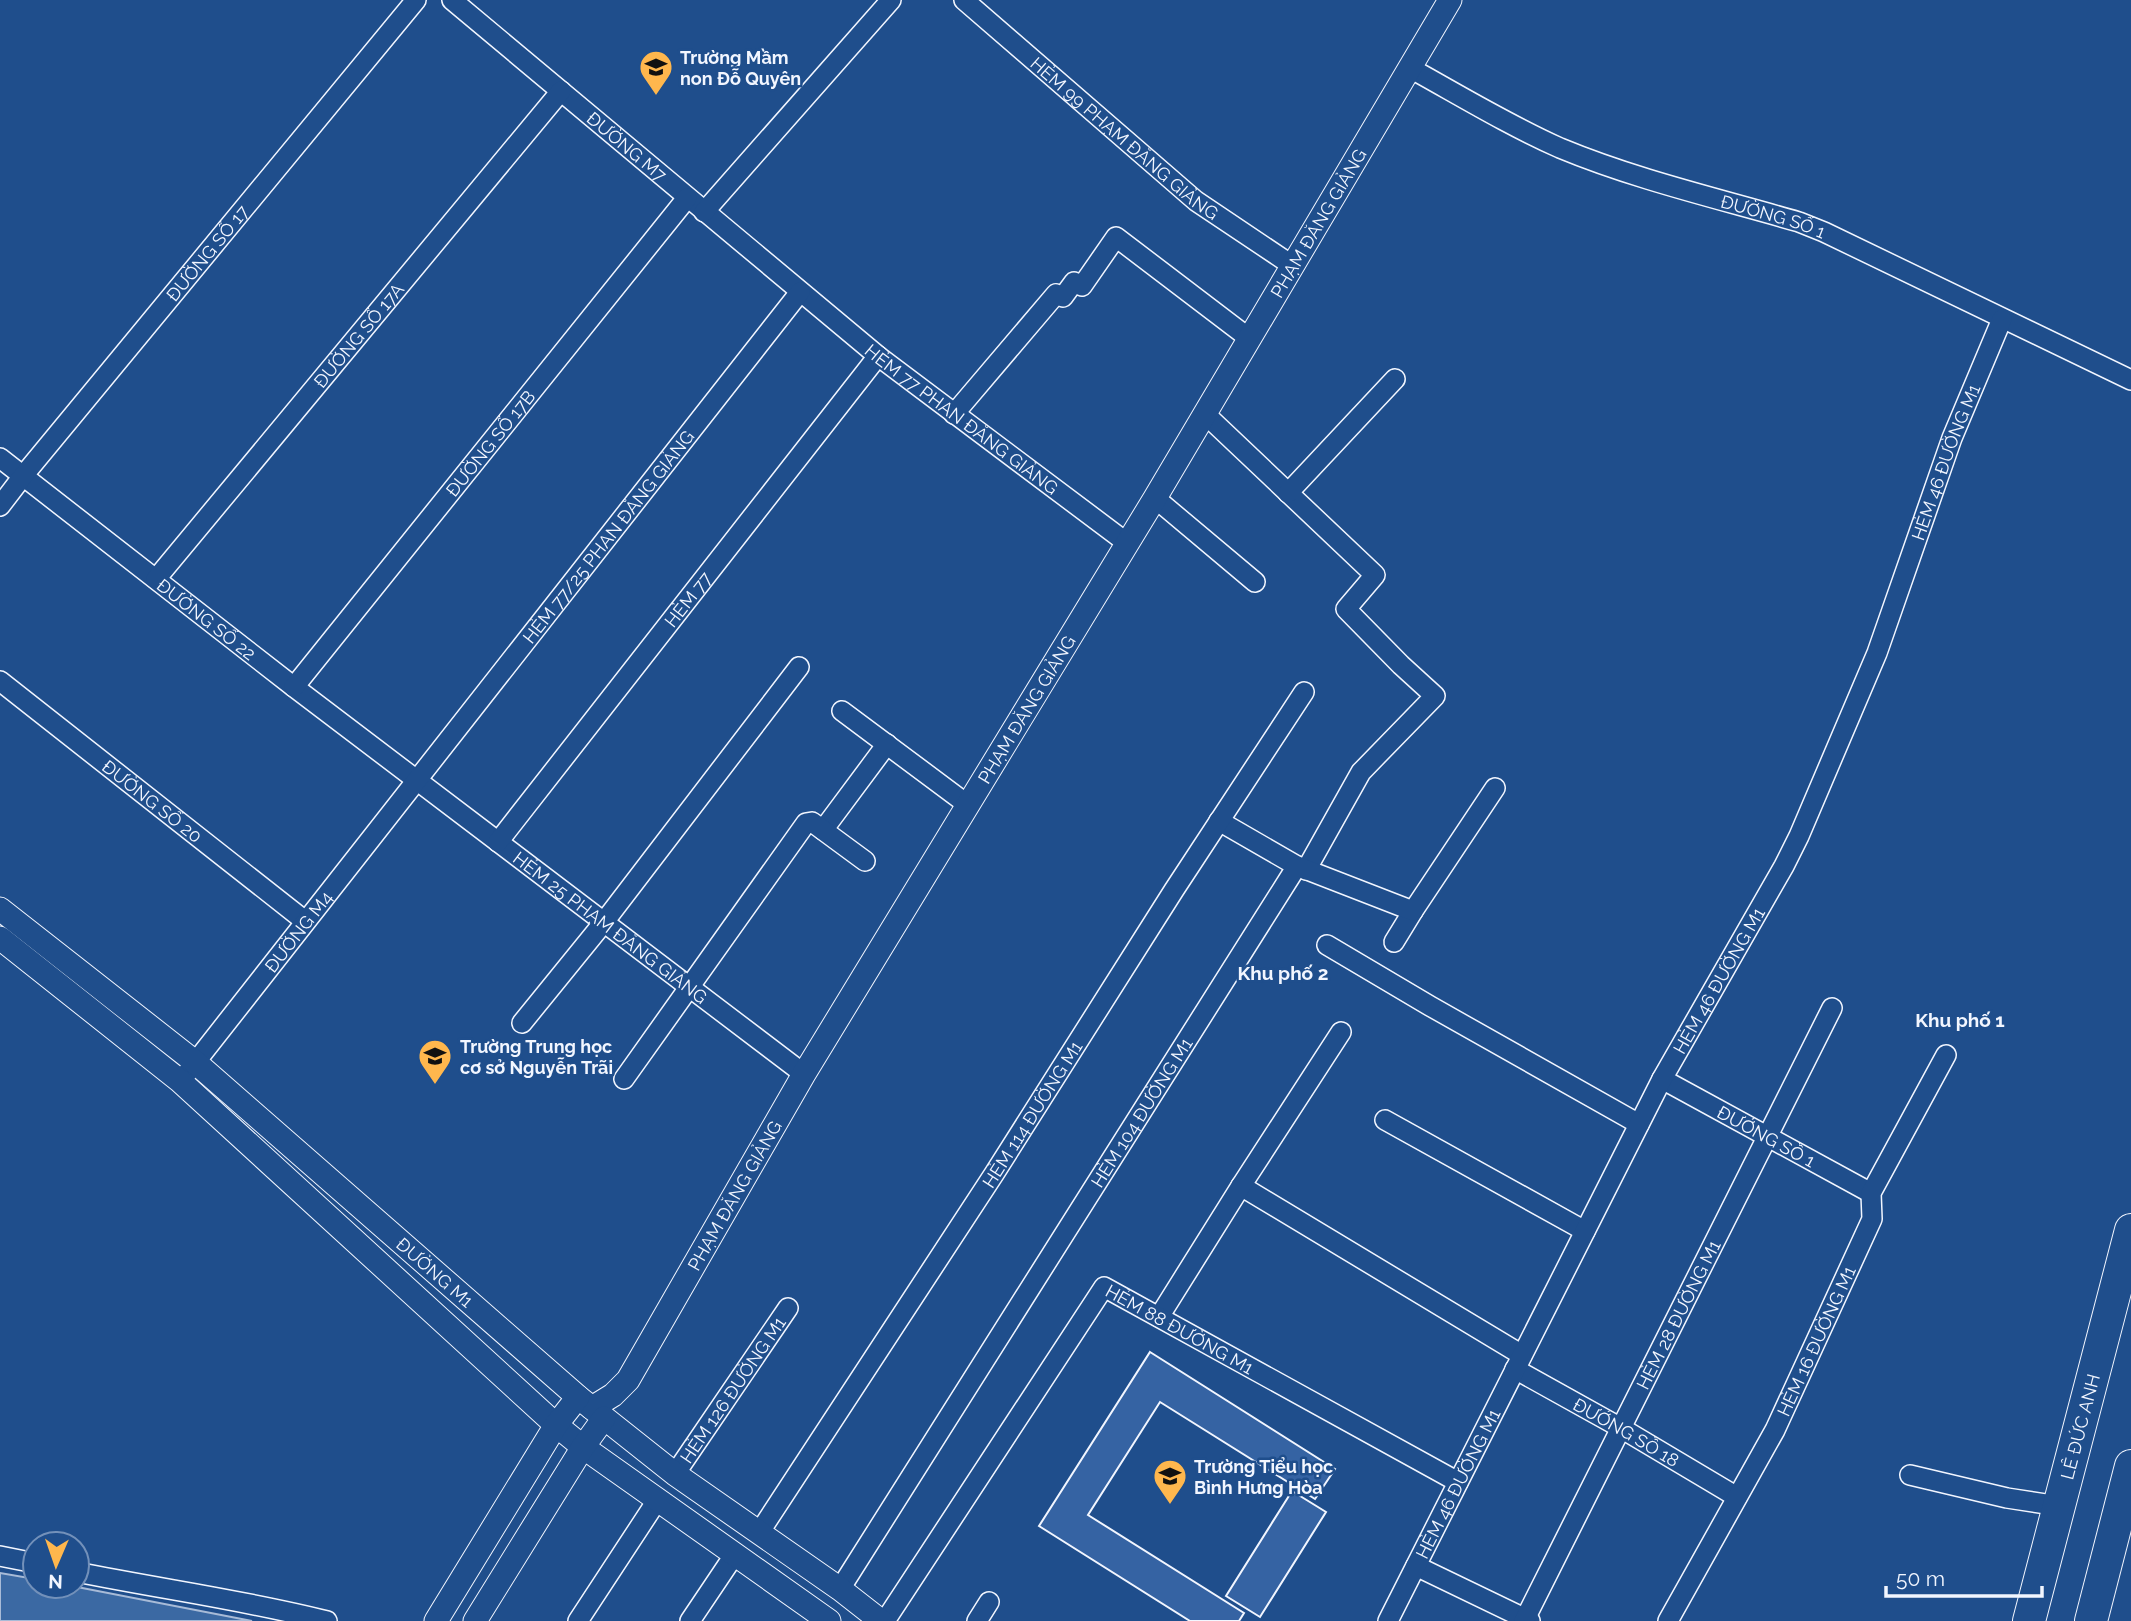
<svg xmlns="http://www.w3.org/2000/svg" width="2131" height="1621" font-family="Raleway,sans-serif">
  <style>
    .water { fill: #3b69a3; stroke: #a8bbd7; stroke-width: 2 }
    .building { fill: #3563a3; stroke: #f2f6ff; stroke-width: 2 }
    .lines { fill: none; stroke-linecap: round; stroke-linejoin: round }
    .minor-casing { stroke: #f2f6ff; stroke-width: 22 }
    .tertiary-casing { stroke: #f2f6ff; stroke-width: 25 }
    .trunk-casing { stroke: #f2f6ff; stroke-width: 34 }
    .minor { stroke: #1f4e8c; stroke-width: 19 }
    .tertiary { stroke: #1f4e8c; stroke-width: 23 }
    .trunk { stroke: #1f4e8c; stroke-width: 32 }
    .labels { text-anchor: middle; dominant-baseline: central; stroke-width: 5; stroke-linejoin: round; paint-order: stroke }
    .poi-label { font-size: 18px; font-weight: bold; fill: #f2f6ff; stroke: #1f4e8c; text-anchor: start }
    .street-label { font-size: 18px; fill: #f2f6ff; stroke: #1f4e8c }
    .neighbourhood-label { font-size: 19px; font-weight: bold; fill: #f2f6ff; stroke: #1f4e8c }
  </style>
  <rect width="100%" height="100%" fill="#1f4e8c"/>
  <polygon class="water" points="0,1573 35,1579 35,1586 72,1586 252,1621 0,1621"/>
  <g class="building">
    <polygon points="1150,1352 1335,1469 1315,1499 1160,1402 1088,1515 1244,1613 1239,1621 1190,1621 1039,1526"/>
    <polygon points="1292,1491 1326,1512 1260,1617 1226,1596"/>
  </g>
  <g class="lines">
    <defs>
      <g id="minor">
        <path id="s1" d="M452,0L878,356L1127,543"/>
        <path id="s2" d="M964,0L1196,201L1293,266"/>
        <path id="s3" d="M1410,68C1459,95 1508,125 1560,148C1637,180 1720,199 1799,222L1824,232L2131,380"/>
        <polyline points="704,212 891,0"/>
        <polyline points="954,414 1056,294 1063,297 1074,282 1082,286 1116,237 1250,339"/>
        <polyline points="1205,414 1375,575 1346,609 1401,665 1435,696 1361,772 1306,870"/>
        <path id="s4" d="M0,458L294,687L804,1074"/>
        <polyline points="1288,493 1395,379"/>
        <polyline points="1155,498 1255,582"/>
        <path id="s5" d="M0,506L23,476L416,0"/>
        <path id="s6" d="M156,579L561,91"/>
        <path id="s7" d="M0,681L305,921"/>
        <path id="s8" d="M294,687L687,198"/>
        <polyline points="842,711 968,805"/>
        <polyline points="1219,821 1297,866"/>
        <polyline points="823,830 887,744"/>
        <path id="s9" d="M498,842L878,356"/>
        <polyline points="1394,942 1413,911"/>
        <polyline points="1327,945 1430,1006 1639,1124"/>
        <polyline points="522,1023 604,922 799,667"/>
        <path id="s10" d="M187,1073L800,292"/>
        <polyline points="624,1079 806,823 812,822 865,861"/>
        <path id="s11" d="M1662,1079L1871,1193"/>
        <polyline points="1385,1120 1585,1231"/>
        <polyline points="1241,1186 1522,1355"/>
        <polyline points="1159,1317 1241,1186 1341,1032"/>
        <path id="s12" d="M1515,1369L1621,1428L1737,1497"/>
        <path id="s13" d="M675,1474L788,1308"/>
        <polyline points="1910,1475 2007,1498 2059,1506"/>
        <path id="s14" d="M759,1533L994,1174L1174,890L1304,692"/>
        <polyline points="0,1556 35,1563"/>
        <polyline points="1416,1566 1530,1621"/>
        <path d="M77,1572C160,1589 245,1600 327,1621"/>
        <path id="s15" d="M840,1589L1297,866L1413,911L1495,788"/>
        <polyline points="578,1621 658,1499"/>
        <polyline points="690,1621 735,1554"/>
        <path id="s16" d="M885,1621L1104,1287L1458,1482"/>
        <polyline points="977,1621 989,1602"/>
        <path id="s17" d="M1388,1621L1662,1079L1784,866L1799,836L1877,653L1952,438L2002,319"/>
        <path id="s18" d="M1524,1621L1832,1008"/>
        <path id="s19" d="M1668,1621L1775,1430L1872,1219L1871,1193L1946,1055"/>
      </g>
      <g id="tertiary">
        <path id="s20" d="M0,909L195,1062L578,1397L675,1474L840,1589L881,1621"/>
        <polyline points="0,938 180,1081 556,1425 583,1447 829,1621"/>
        <path id="s21" d="M592,1408L613,1395L628,1380L804,1074L1155,498L1450,0"/>
        <polyline points="436,1621 556,1425 578,1397"/>
        <polyline points="475,1621 583,1447 604,1418"/>
      </g>
      <g id="trunk">
        <path id="s22" d="M2029,1621L2131,1230"/>
        <polyline points="2091,1621 2131,1466"/>
      </g>
    </defs>
    <use href="#minor" class="minor-casing"/>
    <use href="#tertiary" class="tertiary-casing"/>
    <use href="#trunk" class="trunk-casing"/>
    <use href="#minor" class="minor"/>
    <use href="#tertiary" class="tertiary"/>
    <use href="#trunk" class="trunk"/>
  </g>
  <defs>
    <symbol id="school-pin" viewBox="-11 -11 22 30"><path d="M0 17L-7.5 6A9.5 9.5 0 1 1 7.5 6Z" fill="#ffb74d" stroke="#1f4e8c"/><path d="M0-5L7-2L0 1L-7-2ZM-4 1L0 2.5L4 1V4Q0 6-4 4Z" fill="#111"/></symbol>
  </defs>
  <g fill-rule="evenodd">
    <use href="#school-pin" x="637" y="48" width="38" height="52"/>
    <use href="#school-pin" x="416" y="1037" width="38" height="52"/>
    <use href="#school-pin" x="1151" y="1457" width="38" height="52"/>
  </g>
  <g class="labels">
    <g class="poi-label">
      <text x="680" y="57">Trường Mầm<tspan x="680" dy="21">non Đỗ Quyên</tspan></text>
      <text x="460" y="1046">Trường Trung học<tspan x="460" dy="21">cơ sở Nguyễn Trãi</tspan></text>
      <text x="1194" y="1466">Trường Tiểu học<tspan x="1194" dy="21">Bình Hưng Hòa</tspan></text>
    </g>
    <g class="street-label">
      <text stroke="none"><textPath href="#s2" startOffset="212">HẺM 99 PHẠM ĐĂNG GIẢNG</textPath></text>
      <text stroke="none"><textPath href="#s1" startOffset="228">ĐƯỜNG M7</textPath></text>
      <text stroke="none"><textPath href="#s3" startOffset="394">ĐƯỜNG SỐ 1</textPath></text>
      <text stroke="none"><textPath href="#s21" startOffset="1393">PHẠM ĐĂNG GIẢNG</textPath></text>
      <text stroke="none"><textPath href="#s5" startOffset="327">ĐƯỜNG SỐ 17</textPath></text>
      <text stroke="none"><textPath href="#s6" startOffset="317">ĐƯỜNG SỐ 17A</textPath></text>
      <text stroke="none"><textPath href="#s1" startOffset="660">HẺM 77 PHAN ĐĂNG GIẢNG</textPath></text>
      <text stroke="none"><textPath href="#s8" startOffset="313">ĐƯỜNG SỐ 17B</textPath></text>
      <text stroke="none"><textPath href="#s17" startOffset="1288">HẺM 46 ĐƯỜNG M1</textPath></text>
      <text stroke="none"><textPath href="#s10" startOffset="682">HẺM 77/25 PHAN ĐĂNG GIẢNG</textPath></text>
      <text stroke="none"><textPath href="#s9" startOffset="308">HẺM 77</textPath></text>
      <text stroke="none"><textPath href="#s4" startOffset="262">ĐƯỜNG SỐ 22</textPath></text>
      <text stroke="none"><textPath href="#s21" startOffset="826">PHẠM ĐĂNG GIẢNG</textPath></text>
      <text stroke="none"><textPath href="#s7" startOffset="194">ĐƯỜNG SỐ 20</textPath></text>
      <text stroke="none"><textPath href="#s4" startOffset="770">HẺM 25 PHẠM ĐĂNG GIẢNG</textPath></text>
      <text stroke="none"><textPath href="#s10" startOffset="180">ĐƯỜNG M4</textPath></text>
      <text stroke="none"><textPath href="#s17" startOffset="721">HẺM 46 ĐƯỜNG M1</textPath></text>
      <text stroke="none"><textPath href="#s15" startOffset="564">HẺM 104 ĐƯỜNG M1</textPath></text>
      <text stroke="none"><textPath href="#s14" startOffset="500">HẺM 114 ĐƯỜNG M1</textPath></text>
      <text stroke="none"><textPath href="#s11" startOffset="119">ĐƯỚNG SỒ 1</textPath></text>
      <text stroke="none"><textPath href="#s21" startOffset="259">PHẠM ĐĂNG GIẢNG</textPath></text>
      <text stroke="none"><textPath href="#s20" startOffset="567">ĐƯỜNG M1</textPath></text>
      <text stroke="none"><textPath href="#s18" startOffset="343">HẺM 28 ĐƯỜNG M1</textPath></text>
      <text stroke="none"><textPath href="#s16" startOffset="486">HẺM 88 ĐƯỜNG M1</textPath></text>
      <text stroke="none"><textPath href="#s19" startOffset="317">HẺM 16 ĐƯỜNG M1</textPath></text>
      <text stroke="none"><textPath href="#s13" startOffset="102">HẺM 126 ĐƯỜNG M1</textPath></text>
      <text stroke="none"><textPath href="#s22" startOffset="201">LÊ ĐỨC ANH</textPath></text>
      <text stroke="none"><textPath href="#s12" startOffset="128">ĐƯỚNG SỒ 18</textPath></text>
      <text stroke="none"><textPath href="#s17" startOffset="154">HẺM 46 ĐƯỜNG M1</textPath></text>
    </g>
    <g class="neighbourhood-label">
      <text x="1283" y="973">Khu phố 2</text>
      <text x="1960" y="1020">Khu phố 1</text>
    </g>
  </g>
  <g transform="translate(56 1565) rotate(182)"><circle r="33" fill="#1f4e8c" stroke="#7391ba" stroke-width="2"/>
  <path d="M0-5L12 26L0 18L-12 26Z" fill="#ffb74d"/>
  <text y="-10" font-size="19" font-weight="bold" text-anchor="middle" fill="#f2f6ff">N</text>
  </g>
  <path d="M1886 1586v10h156v-10" fill="none" stroke="#f2f6ff" stroke-width="3.5"/>
  <text x="1896" y="1586" font-size="21" fill="#f2f6ff" stroke="#1f4e8c" stroke-width="5" paint-order="stroke">50 m</text>
</svg>
